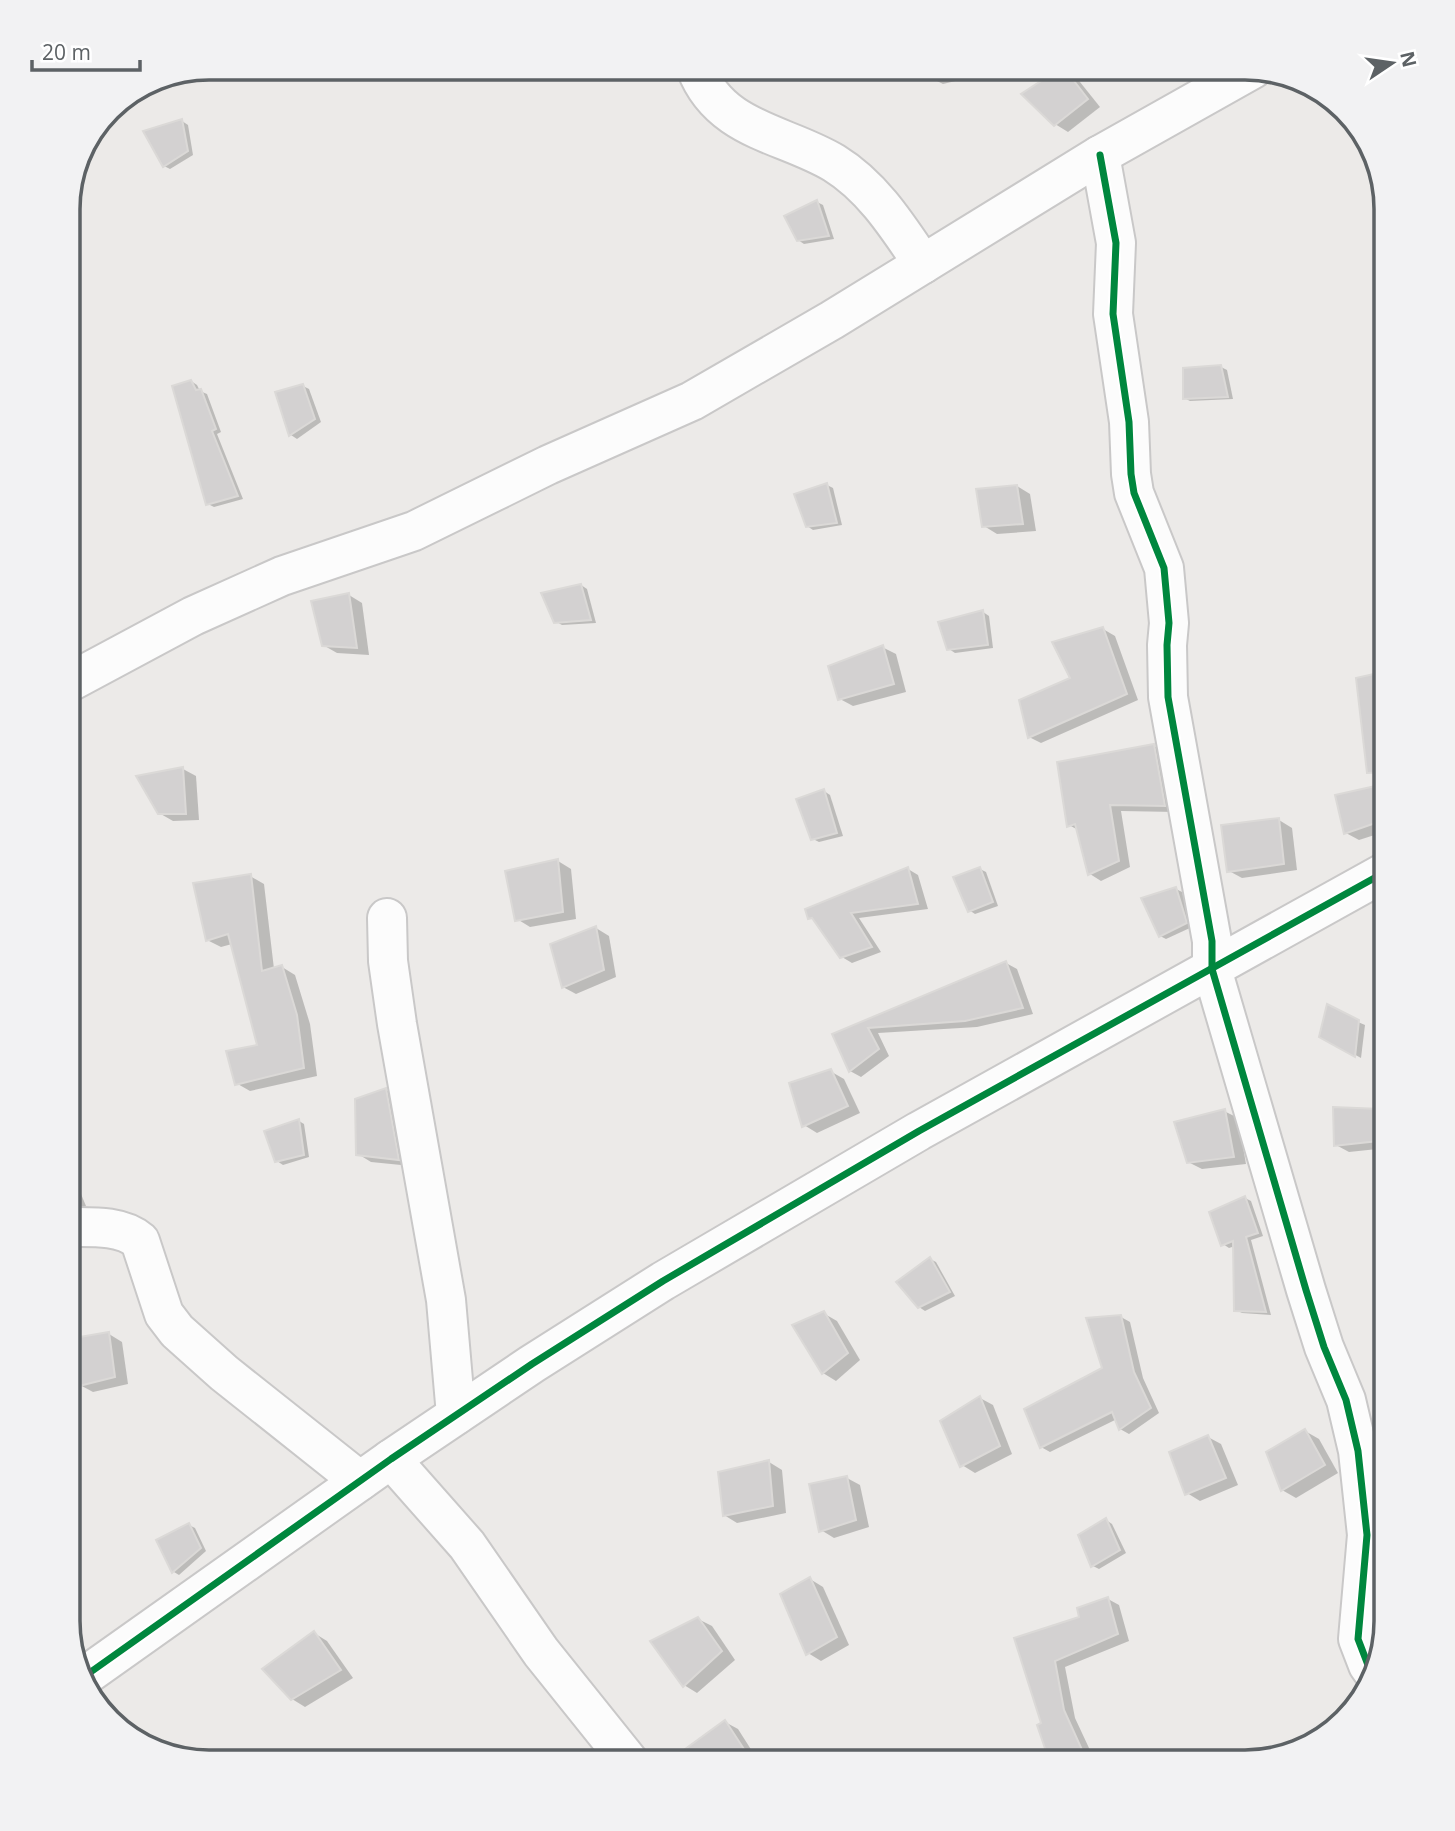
<svg xmlns="http://www.w3.org/2000/svg" width="1455" height="1831" font-family="'Open Sans',sans-serif">
  <style>
    .shadow { fill: #0003 }
    .building { fill: #d3d1d1; stroke: #dbd9d7; stroke-width: 2 }
    .lines { fill: none; stroke-linecap: round; stroke-linejoin: round }
    .minor-casing { stroke: #c9c8c8; stroke-width: 42 }
    .minor { stroke: #fcfcfc; stroke-width: 38 }
    .cycleway-casing { stroke: #fff; stroke-width: 11 }
    .cycleway { stroke: #00873e; stroke-width: 7 }
    .rim { fill: none; stroke: #5d6265; stroke-width: 3.5 }
  </style>
  <rect width="100%" height="100%" fill="#eceae8"/>
  <g class="shadow">
    <polygon points="935,68 979,68 980,75 943,84 937,81"/>
    <polygon points="1063,69 1076,77 1100,107 1068,132 1055,124"/>
    <polygon points="182,121 188,125 193,155 170,169 164,166"/>
    <polygon points="817,202 823,205 834,239 804,244 798,240"/>
    <polygon points="1221,367 1227,370 1233,399 1190,401 1184,398"/>
    <polygon points="191,381 197,385 200,391 207,394 221,432 217,434 243,499 214,507 208,504"/>
    <polygon points="303,386 309,389 321,422 297,439 291,435 277,393"/>
    <polygon points="827,485 833,488 842,525 813,530 807,526"/>
    <polygon points="1017,486 1030,494 1036,531 997,534 984,526"/>
    <polygon points="1384,525 1387,525 1387,570 1385,569"/>
    <polygon points="581,585 587,589 596,623 562,625 555,621"/>
    <polygon points="349,595 362,603 369,655 337,653 323,645"/>
    <polygon points="983,612 989,616 993,648 955,653 949,649"/>
    <polygon points="1103,629 1115,636 1138,700 1041,743 1029,737 1072,678"/>
    <polygon points="882,647 896,654 906,692 853,706 840,699"/>
    <polygon points="1154,746 1166,753 1176,812 1121,811 1130,867 1101,881 1090,874 1078,830 1069,825"/>
    <polygon points="183,769 196,776 199,820 173,821 159,813"/>
    <polygon points="1380,787 1387,791 1387,831 1359,840 1346,833"/>
    <polygon points="824,791 830,795 843,836 819,842 813,839"/>
    <polygon points="1279,820 1292,828 1297,870 1242,878 1229,871"/>
    <polygon points="558,861 571,869 576,919 530,927 517,919"/>
    <polygon points="908,869 918,875 928,909 859,918 881,952 852,963 842,957 817,922 810,917"/>
    <polygon points="980,869 986,872 998,906 975,914 969,910"/>
    <polygon points="250,876 264,884 274,969 282,967 295,975 310,1024 317,1076 250,1091 236,1083 259,1047 232,944 221,947 207,940"/>
    <polygon points="1176,889 1182,892 1192,927 1166,939 1160,936"/>
    <polygon points="596,928 609,936 616,977 576,994 563,987"/>
    <polygon points="1006,963 1017,969 1033,1014 977,1027 878,1033 889,1056 861,1077 850,1071 834,1034"/>
    <polygon points="1358,1022 1365,1025 1361,1058 1321,1036"/>
    <polygon points="830,1071 844,1079 860,1113 817,1133 804,1125"/>
    <polygon points="386,1090 399,1098 411,1166 371,1162 358,1154"/>
    <polygon points="1224,1111 1238,1118 1246,1164 1202,1169 1188,1162"/>
    <polygon points="1379,1111 1387,1115 1387,1148 1349,1152 1336,1145"/>
    <polygon points="299,1121 304,1124 309,1157 283,1165 277,1161"/>
    <polygon points="68,1163 86,1206 68,1211"/>
    <polygon points="1245,1198 1251,1201 1263,1236 1251,1240 1271,1315 1242,1313 1236,1310 1235,1246 1229,1248 1223,1244"/>
    <polygon points="930,1259 936,1262 955,1296 925,1311 919,1307"/>
    <polygon points="823,1313 837,1321 860,1360 836,1381 823,1373 795,1325"/>
    <polygon points="1121,1317 1130,1322 1143,1378 1159,1413 1129,1434 1120,1429 1117,1419 1050,1452 1041,1447 1104,1369"/>
    <polygon points="109,1334 122,1342 128,1384 93,1392 80,1385"/>
    <polygon points="980,1398 993,1405 1012,1454 975,1473 962,1465"/>
    <polygon points="1305,1431 1319,1439 1338,1473 1296,1498 1282,1490 1268,1452"/>
    <polygon points="1208,1437 1221,1444 1238,1485 1200,1501 1187,1493"/>
    <polygon points="769,1462 782,1470 786,1513 737,1523 724,1515"/>
    <polygon points="847,1478 860,1485 869,1527 834,1538 821,1530"/>
    <polygon points="1106,1520 1112,1524 1126,1553 1099,1569 1093,1566"/>
    <polygon points="189,1525 195,1528 206,1551 179,1575 174,1572 158,1541"/>
    <polygon points="810,1579 823,1587 849,1645 821,1661 808,1653"/>
    <polygon points="1108,1599 1119,1605 1129,1641 1065,1667 1075,1718 1096,1763 1052,1763 1043,1724 1016,1639 1081,1619"/>
    <polygon points="698,1619 712,1626 735,1660 697,1693 684,1685"/>
    <polygon points="314,1633 327,1641 353,1678 305,1707 292,1699"/>
    <polygon points="725,1722 738,1729 759,1762 701,1763"/>
  </g>
  <g class="building">
    <polygon points="1061,68 1064,68 1088,99 1054,126 1021,94"/>
    <polygon points="182,119 188,151 163,167 143,131"/>
    <polygon points="817,200 829,236 797,241 784,216"/>
    <polygon points="1221,365 1228,397 1183,399 1183,368"/>
    <polygon points="191,380 196,390 201,389 216,429 212,431 238,496 206,505 172,386"/>
    <polygon points="303,384 315,419 289,436 275,392"/>
    <polygon points="827,483 837,523 806,527 794,494"/>
    <polygon points="1017,485 1023,524 982,527 976,489"/>
    <polygon points="581,584 591,620 554,623 541,593"/>
    <polygon points="349,593 357,648 322,646 311,601"/>
    <polygon points="983,610 988,645 947,650 938,622"/>
    <polygon points="1103,627 1127,694 1028,738 1019,700 1070,678 1052,642"/>
    <polygon points="883,645 894,684 838,700 828,666"/>
    <polygon points="1387,671 1387,772 1367,773 1356,678"/>
    <polygon points="1154,744 1165,806 1110,805 1119,861 1088,875 1075,824 1067,827 1057,762"/>
    <polygon points="183,767 186,814 158,814 136,776"/>
    <polygon points="1380,785 1387,819 1344,834 1335,795"/>
    <polygon points="824,789 837,833 811,840 796,799"/>
    <polygon points="1279,818 1284,864 1227,872 1221,825"/>
    <polygon points="558,859 563,912 515,921 505,871"/>
    <polygon points="908,867 918,904 851,913 872,947 840,958 812,918 808,919 805,909"/>
    <polygon points="980,867 993,902 968,912 953,877"/>
    <polygon points="251,874 262,971 282,965 297,1015 304,1068 235,1085 226,1051 257,1045 228,934 206,941 193,883"/>
    <polygon points="1176,887 1187,923 1159,937 1141,898"/>
    <polygon points="596,926 604,970 562,988 550,944"/>
    <polygon points="1006,961 1023,1008 965,1021 868,1028 879,1049 849,1072 832,1034"/>
    <polygon points="1327,1004 1359,1020 1355,1057 1319,1037"/>
    <polygon points="831,1069 848,1106 802,1127 789,1083"/>
    <polygon points="386,1088 399,1160 356,1155 355,1099"/>
    <polygon points="1333,1107 1380,1109 1378,1141 1334,1146"/>
    <polygon points="1225,1109 1234,1157 1187,1163 1174,1122"/>
    <polygon points="299,1119 304,1155 275,1162 264,1131"/>
    <polygon points="1245,1196 1258,1233 1246,1237 1266,1312 1234,1311 1233,1241 1221,1246 1209,1212"/>
    <polygon points="930,1257 950,1292 918,1308 896,1282"/>
    <polygon points="824,1311 848,1353 822,1374 792,1325"/>
    <polygon points="1121,1315 1134,1372 1151,1408 1119,1430 1112,1412 1040,1448 1024,1409 1102,1368 1086,1318"/>
    <polygon points="109,1332 115,1377 79,1386 68,1339"/>
    <polygon points="980,1396 1000,1446 960,1467 940,1421"/>
    <polygon points="1305,1429 1325,1465 1281,1491 1266,1452"/>
    <polygon points="1208,1435 1226,1478 1185,1495 1169,1452"/>
    <polygon points="769,1460 773,1506 723,1516 718,1472"/>
    <polygon points="847,1476 856,1520 819,1532 809,1484"/>
    <polygon points="1106,1518 1120,1550 1091,1567 1078,1535"/>
    <polygon points="189,1523 201,1548 172,1573 156,1540"/>
    <polygon points="810,1577 837,1637 806,1655 780,1594"/>
    <polygon points="1108,1597 1118,1634 1055,1661 1064,1710 1088,1763 1050,1763 1037,1725 1041,1723 1014,1638 1079,1617 1077,1608"/>
    <polygon points="698,1617 722,1651 683,1687 650,1641"/>
    <polygon points="314,1631 341,1670 291,1700 262,1669"/>
    <polygon points="725,1720 753,1763 666,1763"/>
  </g>
  <g class="lines">
    <defs>
      <g id="minor">
        <path d="M696,68C720,131 784,133 834,163C873,187 898,227 923,264"/>
        <polyline points="1100,155 1116,243 1113,314 1129,422 1131,474 1134,493 1164,568 1169,623 1167,645 1168,697 1212,941 1212,969 1306,1290 1324,1347 1346,1400 1358,1451 1367,1535 1358,1639 1368,1665 1373,1672"/>
        <polyline points="68,683 193,616 282,576 414,531 548,465 692,401 832,320 1100,155 1253,69"/>
        <polyline points="387,918 388,961 397,1024 446,1300 456,1415"/>
        <path d="M68,1227C91,1227 122,1225 140,1241L164,1314L177,1331L224,1373L360,1481"/>
        <polyline points="391,1459 467,1545 541,1652 630,1763"/>
        <polyline points="85,1676 391,1459 532,1364 663,1281 919,1131 1387,871"/>
      </g>
    </defs>
    <use href="#minor" class="minor-casing"/>
    <use href="#minor" class="minor"/>
    <defs>
      <g id="cycleway">
        <polyline points="1100,155 1116,243 1113,314 1129,422 1131,474 1134,493 1164,568 1169,623 1167,645 1168,697 1212,941 1212,969 1306,1290 1324,1347 1346,1400 1358,1451 1367,1535 1358,1639 1368,1665 1373,1672"/>
        <polyline points="85,1676 391,1459 532,1364 663,1281 919,1131 1387,871"/>
      </g>
    </defs>
    <use href="#cycleway" class="cycleway-casing"/>
    <use href="#cycleway" class="cycleway"/>
  </g>
  <path d="M0 0H1455V1831H0ZM209 80H1245A129 129 0 0 1 1374 209V1621A129 129 0 0 1 1245 1750H209A129 129 0 0 1 80 1621V209A129 129 0 0 1 209 80Z" fill="#f2f2f3" fill-rule="evenodd"/>
  <path class="rim" d="M209 80H1245A129 129 0 0 1 1374 209V1621A129 129 0 0 1 1245 1750H209A129 129 0 0 1 80 1621V209A129 129 0 0 1 209 80Z"/>
  <g transform="translate(1392 63) rotate(77)" stroke="#ffffff" stroke-width="5" paint-order="stroke">
  <path d="M0-5L12 26L0 18L-12 26Z" fill="#5d6265"/>
  <text y="-10" font-size="19" font-weight="bold" text-anchor="middle" fill="#5d6265">N</text>
  </g>
  <path d="M32 60v10h108v-10" fill="none" stroke="#5d6265" stroke-width="3.5"/>
  <text x="42" y="60" font-size="21" fill="#5d6265" stroke="#ffffff" stroke-width="5" paint-order="stroke">20 m</text>
</svg>
